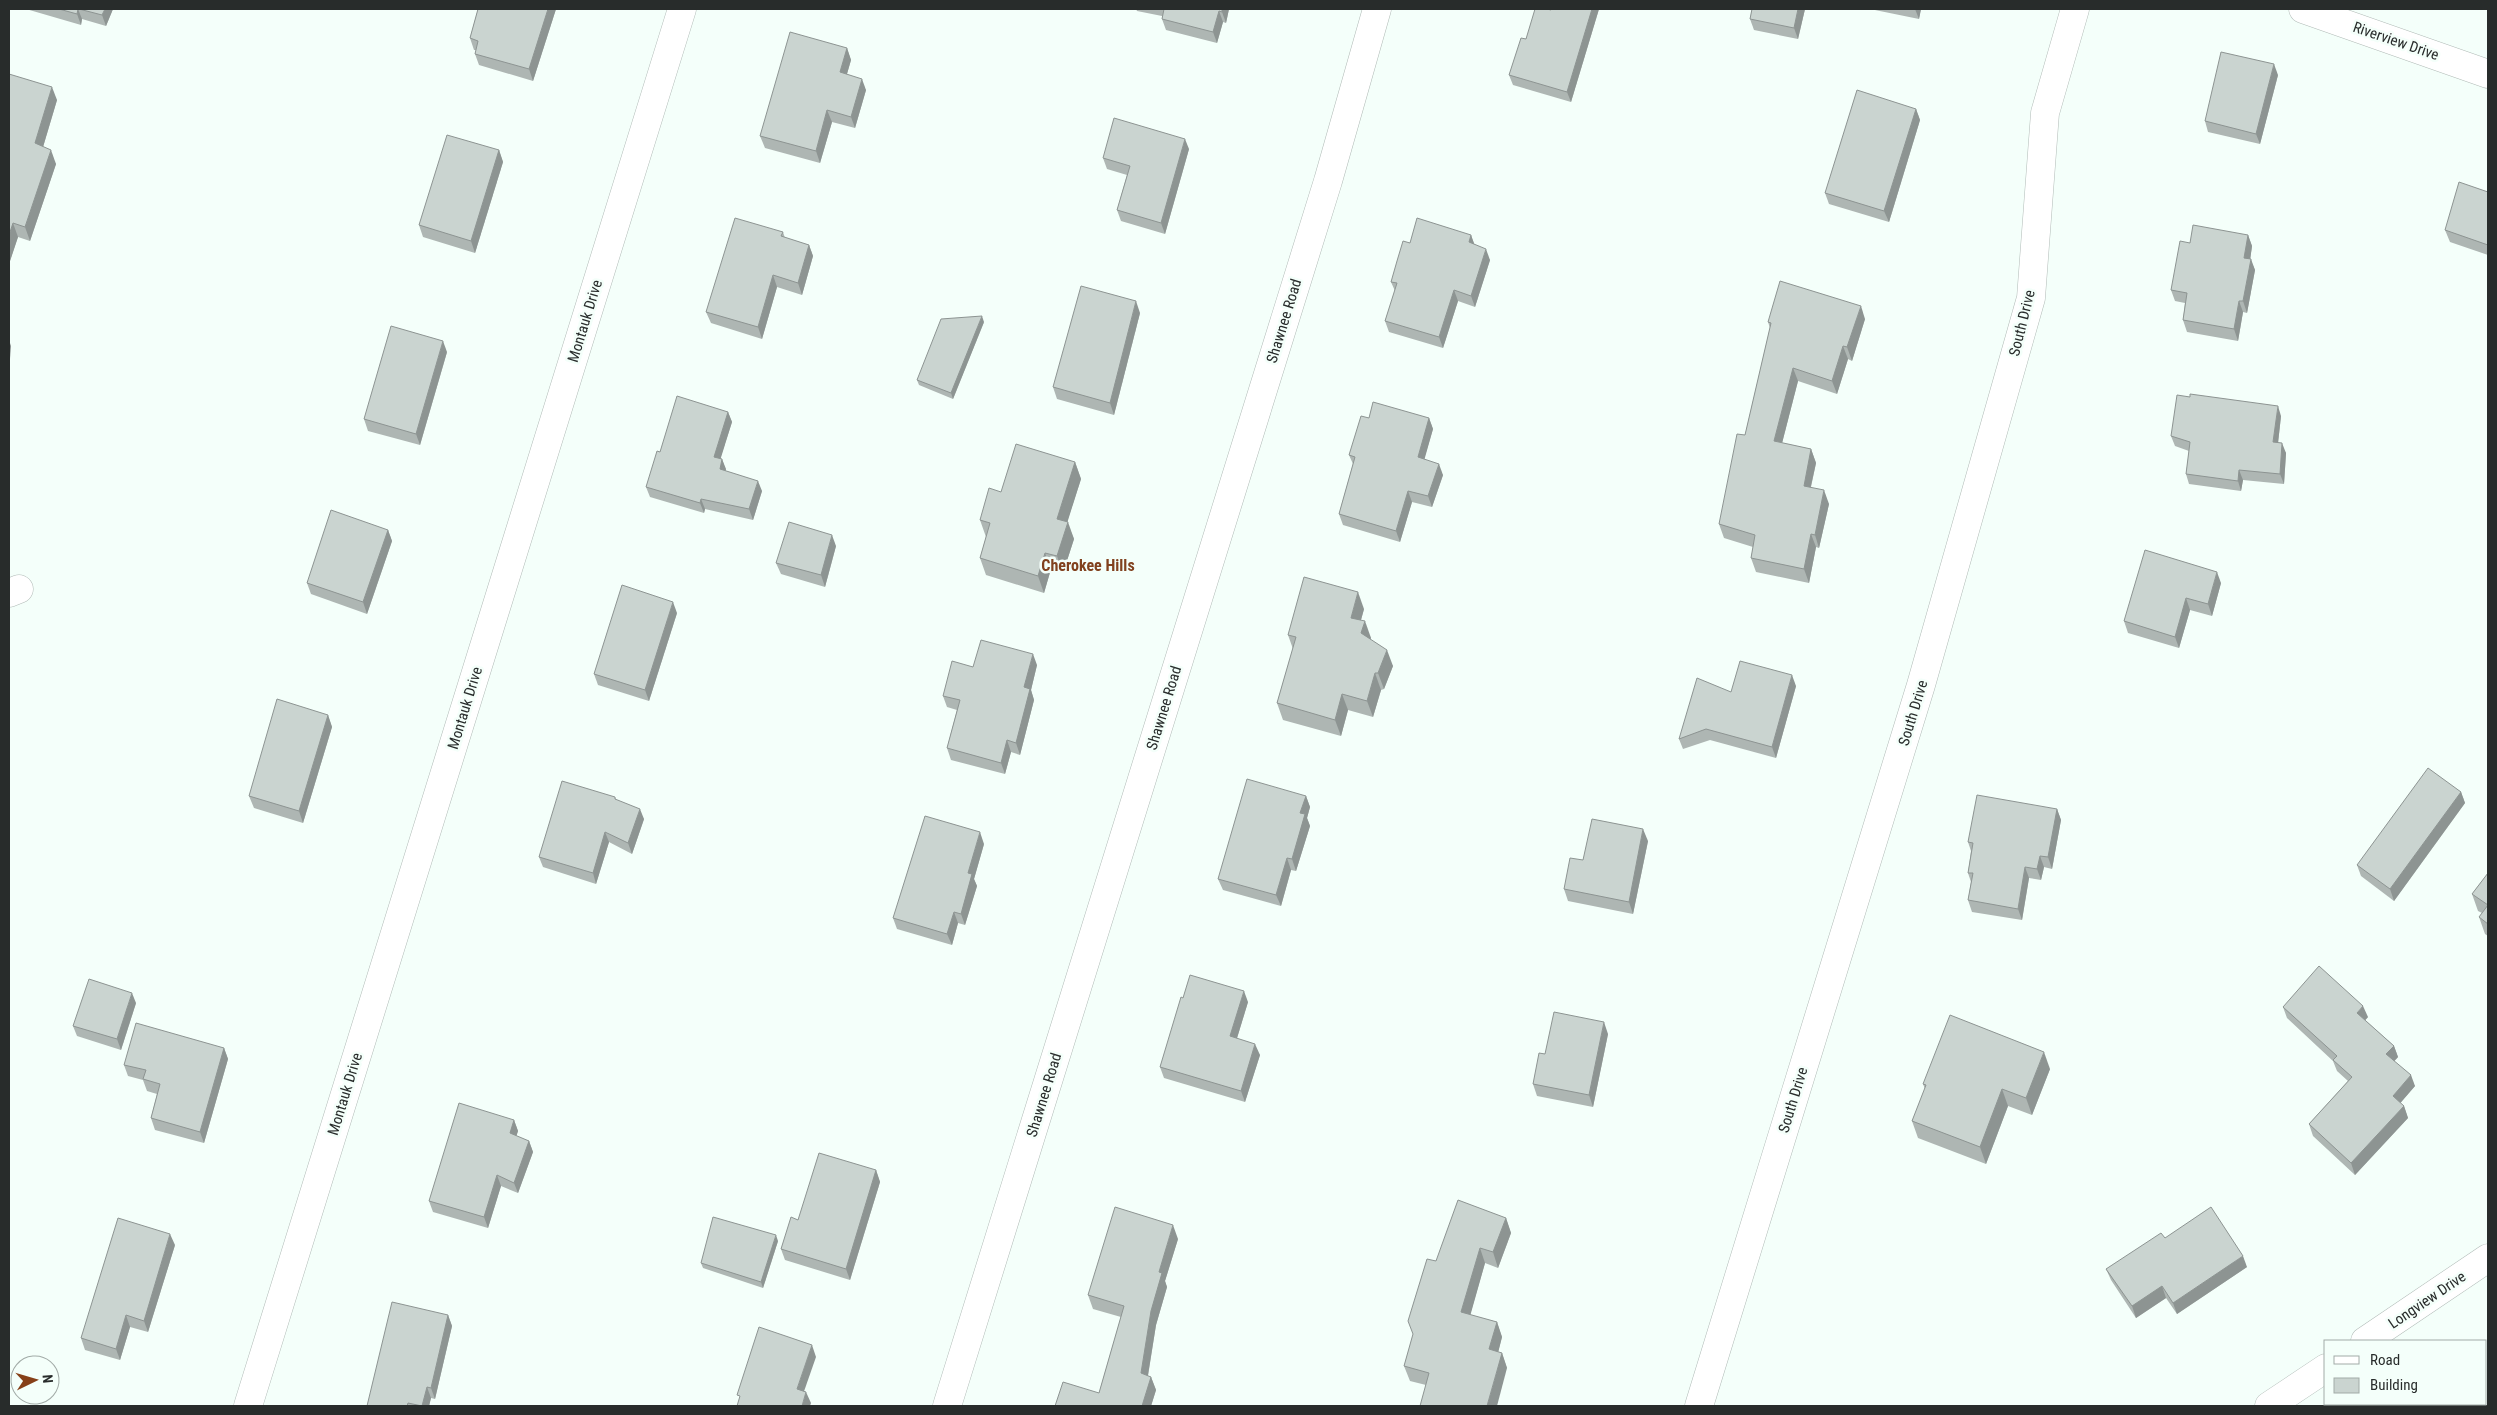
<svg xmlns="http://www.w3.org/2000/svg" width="2497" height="1415" font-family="'Roboto Condensed',sans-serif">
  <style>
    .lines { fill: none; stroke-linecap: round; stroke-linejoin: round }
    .street-casing { stroke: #b1bbb7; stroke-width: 29 }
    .secondary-casing { stroke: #b1bbb7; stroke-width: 29 }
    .street { stroke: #fff; stroke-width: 28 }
    .secondary { stroke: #fff; stroke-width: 28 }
    .wall { fill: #aeb6b3 }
    .shaded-wall { fill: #8d9492 }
    .building { fill: #cad4d0; stroke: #8d9492 }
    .labels { text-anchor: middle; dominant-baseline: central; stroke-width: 5; stroke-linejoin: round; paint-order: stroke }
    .street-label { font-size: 15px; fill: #282c2b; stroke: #f4fffa }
    .neighbourhood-label { font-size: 16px; font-weight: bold; fill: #81411e; stroke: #f4fffa }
  </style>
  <rect width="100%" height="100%" fill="#f4fffa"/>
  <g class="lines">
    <defs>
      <g id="street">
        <polyline points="2303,9 2488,74"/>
        <polyline points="9,593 19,589"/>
        <polyline points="248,1406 682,9"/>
        <polyline points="947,1406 1328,181 1377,9"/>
        <polyline points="1699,1406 1921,685 2031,298 2045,113 2075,9"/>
      </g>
      <g id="secondary">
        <polyline points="2365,1341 2488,1258"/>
        <polyline points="2269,1406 2326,1368"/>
      </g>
    </defs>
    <use href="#street" class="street-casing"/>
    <use href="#secondary" class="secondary-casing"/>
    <use href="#street" class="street"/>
    <use href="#secondary" class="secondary"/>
  </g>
  <g class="wall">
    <polygon points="26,9 113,9 106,26 82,19 81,25"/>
    <polygon points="478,9 556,9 533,81 479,65 475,54 476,50 474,50 470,38"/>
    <polygon points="1136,9 1229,9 1226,23 1223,22 1217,43 1166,30 1162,19 1162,16 1137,11"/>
    <polygon points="1551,9 1599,9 1571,102 1513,85 1509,75 1526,39"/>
    <polygon points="1752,9 1805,9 1798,39 1754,30 1750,19"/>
    <polygon points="1870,9 1921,9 1919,19"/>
    <polygon points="847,48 851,60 847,74 866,90 855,128 832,122 820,163 765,148 760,136"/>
    <polygon points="9,74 57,100 43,147 56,164 30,241 18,237 9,264"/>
    <polygon points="2278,75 2260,144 2208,132 2205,121"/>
    <polygon points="1916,109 1920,120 1889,222 1829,204 1825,193"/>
    <polygon points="1189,149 1165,234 1121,221 1117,210 1127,175 1107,169 1103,158"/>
    <polygon points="499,150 503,162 475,253 423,237 419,225"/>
    <polygon points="2488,192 2488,255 2450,242 2445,230"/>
    <polygon points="783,232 785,238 809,245 813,256 802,295 777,287 762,339 711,323 706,312"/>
    <polygon points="1471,235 1474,244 1490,260 1475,307 1458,301 1443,348 1389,332 1385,321 1395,291 1391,282 1410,243"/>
    <polygon points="2248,235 2252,246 2250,259 2255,270 2247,313 2243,312 2238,341 2187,332 2183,320 2185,303 2175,301 2171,290 2190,243"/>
    <polygon points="1140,313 1114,415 1057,399 1053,387"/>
    <polygon points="1865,319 1852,361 1848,359 1837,394 1798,381 1782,443 1811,449 1816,463 1811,487 1829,504 1819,548 1816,547 1809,583 1756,572 1751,558 1753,547 1724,538 1719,524 1745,435 1770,328 1768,322"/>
    <polygon points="984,322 953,399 919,385 917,380"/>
    <polygon points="447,352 420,445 368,431 364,419"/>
    <polygon points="728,412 732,422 720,459 722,459 726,471 762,491 753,520 705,509 704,513 650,497 646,487 660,452"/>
    <polygon points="2281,416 2278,443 2286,453 2284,484 2243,480 2241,491 2189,484 2186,474 2189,451 2175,446 2171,436"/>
    <polygon points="1369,418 1429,418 1433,429 1424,459 1443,475 1432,507 1412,502 1400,542 1343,525 1339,514 1353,464 1349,455"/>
    <polygon points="1075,462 1081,479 1067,522 1074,539 1063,573 1051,569 1044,593 986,575 980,558 986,537 980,520 1001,492"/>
    <polygon points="388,530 392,541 367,614 311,594 307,583"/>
    <polygon points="836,546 825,587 781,574 776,563"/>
    <polygon points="2221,583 2212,616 2190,610 2179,648 2128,633 2124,621"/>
    <polygon points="1364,609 1361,620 1371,638 1370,639 1393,666 1384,689 1381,690 1373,717 1348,710 1341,736 1283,720 1277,703 1293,649 1288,635"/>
    <polygon points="677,613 649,701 598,685 594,674"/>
    <polygon points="1037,665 1031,690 1034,700 1020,755 1011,752 1005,774 951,760 947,748 957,710 947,707 943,696 973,667"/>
    <polygon points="1796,686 1776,758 1710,740 1683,749 1679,739 1731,692"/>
    <polygon points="328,715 332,727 303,823 254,808 249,796"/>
    <polygon points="2461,792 2465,803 2394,901 2361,876 2357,865"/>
    <polygon points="1306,796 1310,807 1307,818 1310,826 1296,871 1291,870 1281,906 1223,890 1218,879"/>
    <polygon points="615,797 616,800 644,819 632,854 609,842 596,884 543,867 539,857"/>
    <polygon points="2057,809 2061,820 2052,869 2044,867 2041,880 2029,878 2022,920 1972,912 1968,900 1971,882 1968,873 1971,851 1968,842"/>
    <polygon points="1648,841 1633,914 1568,901 1564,889 1583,860"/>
    <polygon points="984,844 974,879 977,886 965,925 958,923 952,945 897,929 893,918"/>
    <polygon points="2488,873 2488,936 2485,934 2479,917 2482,913 2478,911 2472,894"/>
    <polygon points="1183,998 1248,1002 1237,1038 1260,1055 1245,1102 1164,1078 1160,1067"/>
    <polygon points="136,1003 121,1050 77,1036 73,1026"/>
    <polygon points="2283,1007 2368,1017 2365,1020 2394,1046 2398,1057 2394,1061 2415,1086 2400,1103 2404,1106 2408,1118 2355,1175 2313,1136 2309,1124 2348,1081 2337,1071 2333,1061 2287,1018"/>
    <polygon points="1608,1034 1593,1107 1537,1096 1533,1084 1545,1054"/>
    <polygon points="224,1048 228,1059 204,1143 155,1130 151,1118 157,1094 147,1091 143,1080 128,1076 124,1065"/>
    <polygon points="2050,1069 2032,1115 2008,1106 1986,1164 1918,1138 1912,1121 1925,1089 1923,1084"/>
    <polygon points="514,1120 518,1131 516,1136 529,1141 533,1152 518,1193 501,1186 488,1228 433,1212 429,1201"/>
    <polygon points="876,1170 880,1182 850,1280 785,1260 781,1249 798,1220"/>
    <polygon points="1506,1218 1511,1233 1498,1268 1485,1263 1470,1315 1497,1322 1502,1337 1498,1352 1502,1353 1507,1368 1426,1385 1410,1381 1404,1366 1436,1261"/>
    <polygon points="2165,1238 2247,1267 2177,1314 2166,1298 2136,1318 2111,1280 2106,1269"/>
    <polygon points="1178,1239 1165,1281 1167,1287 1156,1325 1148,1376 1151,1377 1156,1390 1151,1406 1055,1406 1099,1393 1121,1317 1093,1309 1088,1295"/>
    <polygon points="778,1241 763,1288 703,1268 701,1263"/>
    <polygon points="175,1245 148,1332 130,1327 120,1360 85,1350 81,1338"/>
    <polygon points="448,1315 452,1326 435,1399 431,1398 429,1406 367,1406"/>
  </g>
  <g class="shaded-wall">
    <polygon points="78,9 82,19 81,25 77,14"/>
    <polygon points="105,9 113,9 106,26 102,15"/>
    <polygon points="548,9 556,9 533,81 529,69"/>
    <polygon points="1222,9 1229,9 1226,23 1222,12"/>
    <polygon points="1592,9 1599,9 1571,102 1567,92"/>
    <polygon points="1798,9 1805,9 1798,39 1794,28"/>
    <polygon points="1915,9 1921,9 1919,19"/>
    <polygon points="1219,11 1223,22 1217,43 1213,32"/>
    <polygon points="847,48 851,60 844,84 840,72"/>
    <polygon points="2274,64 2278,75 2260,144 2256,134"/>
    <polygon points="862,79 866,90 855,128 851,117"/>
    <polygon points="52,87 57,100 40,157 35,143"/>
    <polygon points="1916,109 1920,120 1889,222 1884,211"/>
    <polygon points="827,110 832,122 820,163 816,151"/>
    <polygon points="1185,139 1189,149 1165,234 1161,223"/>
    <polygon points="51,150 56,164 30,241 25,227"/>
    <polygon points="499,150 503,162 475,253 471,241"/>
    <polygon points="13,223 18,237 9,264 9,235"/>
    <polygon points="1471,235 1475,246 1469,242"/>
    <polygon points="2248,235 2252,246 2249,269 2244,258"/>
    <polygon points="809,245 813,256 802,295 798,283"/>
    <polygon points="1486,249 1490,260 1475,307 1471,296"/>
    <polygon points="2251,259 2255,270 2247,313 2243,301"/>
    <polygon points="773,275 777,287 762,339 758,327"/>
    <polygon points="1454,290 1458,301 1443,348 1439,337"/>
    <polygon points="1136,301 1140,313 1114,415 1110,403"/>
    <polygon points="2239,301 2243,312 2238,341 2234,329"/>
    <polygon points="1861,306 1865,319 1852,361 1847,347"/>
    <polygon points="982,316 984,322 953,399 951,393"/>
    <polygon points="9,340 11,346 9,372"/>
    <polygon points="443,341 447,352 420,445 416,434"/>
    <polygon points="1843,346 1848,359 1837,394 1832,381"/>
    <polygon points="1793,368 1798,381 1779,455 1774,441"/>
    <polygon points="2278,406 2281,416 2277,452 2273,442"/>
    <polygon points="728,412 732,422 718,467 714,457"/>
    <polygon points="1429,418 1433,429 1422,468 1418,457"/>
    <polygon points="2282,443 2286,453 2284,484 2280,474"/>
    <polygon points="1811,449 1816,463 1808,499 1804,486"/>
    <polygon points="722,459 726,469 724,479 720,469"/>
    <polygon points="1075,462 1081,479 1063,536 1057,519"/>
    <polygon points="1439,464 1443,475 1432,507 1428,496"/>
    <polygon points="2239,470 2243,480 2241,491 2238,481"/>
    <polygon points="758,481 762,491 753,520 749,509"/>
    <polygon points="1824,490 1829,504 1819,548 1815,535"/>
    <polygon points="1408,491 1412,502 1400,542 1396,531"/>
    <polygon points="701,499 705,509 704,513 700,503"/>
    <polygon points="1068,522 1074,539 1063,573 1057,556"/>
    <polygon points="388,530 392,541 367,614 363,602"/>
    <polygon points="1811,534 1816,547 1809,583 1804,569"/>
    <polygon points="832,535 836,546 825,587 821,575"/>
    <polygon points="1045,553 1051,569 1044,593 1038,576"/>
    <polygon points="2217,572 2221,583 2212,616 2208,604"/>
    <polygon points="1358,592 1364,609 1357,634 1351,618"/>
    <polygon points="2186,598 2190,610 2179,648 2175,637"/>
    <polygon points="673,602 677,613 649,701 645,690"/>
    <polygon points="1365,621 1371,638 1367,649 1361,633"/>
    <polygon points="1387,650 1393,666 1384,689 1378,673"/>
    <polygon points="1033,654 1037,665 1031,690 1034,700 1020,755 1016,743 1024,687"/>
    <polygon points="1375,673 1381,690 1373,717 1367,701"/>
    <polygon points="1792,675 1796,686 1776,758 1772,747"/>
    <polygon points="1342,694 1348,710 1341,736 1335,720"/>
    <polygon points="328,715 332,727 303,823 299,811"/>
    <polygon points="1007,740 1011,752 1005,774 1001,763"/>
    <polygon points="2461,792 2465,803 2394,901 2390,889"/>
    <polygon points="1306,796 1310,807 1307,818 1310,826 1296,871 1292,859 1300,813"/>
    <polygon points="640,809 644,819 632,854 628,843"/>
    <polygon points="2057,809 2061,820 2052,869 2048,857"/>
    <polygon points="1643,829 1648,841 1633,914 1629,902"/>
    <polygon points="605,832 609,842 596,884 593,873"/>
    <polygon points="980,832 984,844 974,879 977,886 965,925 961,914 968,873"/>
    <polygon points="2040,856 2044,867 2041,880 2037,869"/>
    <polygon points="1287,858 1291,870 1281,906 1276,895"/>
    <polygon points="2025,867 2029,878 2022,920 2018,909"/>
    <polygon points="954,912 958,923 952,945 947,934"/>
    <polygon points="1244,991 1248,1002 1234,1048 1230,1036"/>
    <polygon points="132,993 136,1003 121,1050 117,1039"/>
    <polygon points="2363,1006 2368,1017 2361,1025 2357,1013"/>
    <polygon points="1604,1022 1608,1034 1593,1107 1589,1095"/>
    <polygon points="1255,1044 1260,1055 1245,1102 1241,1091"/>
    <polygon points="2394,1046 2398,1057 2390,1066 2386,1054"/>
    <polygon points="224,1048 228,1059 204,1143 200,1132"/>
    <polygon points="2044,1052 2050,1069 2032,1115 2026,1098"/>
    <polygon points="2411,1075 2415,1086 2397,1107 2393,1096"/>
    <polygon points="2002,1089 2008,1106 1986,1164 1980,1147"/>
    <polygon points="2404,1106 2408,1118 2355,1175 2351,1163"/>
    <polygon points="514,1120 518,1131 514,1144 510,1133"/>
    <polygon points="529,1141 533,1152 518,1193 514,1183"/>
    <polygon points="876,1170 880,1182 850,1280 846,1269"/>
    <polygon points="497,1175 501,1186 488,1228 484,1217"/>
    <polygon points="1506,1218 1511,1233 1498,1268 1493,1252"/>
    <polygon points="1173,1225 1178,1239 1165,1281 1167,1287 1156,1325 1146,1387 1141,1373 1151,1311 1159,1272"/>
    <polygon points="170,1234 175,1245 148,1332 144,1321"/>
    <polygon points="776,1235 778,1241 763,1288 761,1282"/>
    <polygon points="1480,1248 1485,1263 1467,1327 1461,1312"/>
    <polygon points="2243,1256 2247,1267 2177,1314 2173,1303"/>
    <polygon points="2162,1286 2166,1298 2136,1318 2132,1306"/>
    <polygon points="126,1315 130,1327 120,1360 116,1349"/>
    <polygon points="448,1315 452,1326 435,1399 431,1388"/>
    <polygon points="1497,1322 1502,1337 1495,1365 1489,1349"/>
    <polygon points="812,1345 816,1357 801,1400 797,1389"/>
    <polygon points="1502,1353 1507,1368 1497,1406 1487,1406"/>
    <polygon points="1151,1377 1156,1390 1151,1406 1142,1406"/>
    <polygon points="427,1387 431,1398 429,1406 422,1406"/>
    <polygon points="806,1392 811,1403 810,1406 802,1406"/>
  </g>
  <g class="building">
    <polygon points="59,9 78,9 77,14"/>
    <polygon points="79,9 105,9 102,15"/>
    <polygon points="478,9 548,9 529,69 475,54 478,41 470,38"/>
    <polygon points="1164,9 1222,9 1222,12 1219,11 1213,32 1162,19"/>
    <polygon points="1535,9 1547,9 1551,10 1551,9 1592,9 1567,92 1509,75 1521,38 1526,39"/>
    <polygon points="1752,9 1798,9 1794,28 1750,19"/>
    <polygon points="790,32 847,48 840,72 862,79 851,117 827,110 816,151 760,136"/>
    <polygon points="2221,52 2274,64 2256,134 2205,121"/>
    <polygon points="9,74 52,87 35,143 51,150 25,227 13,223 9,235"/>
    <polygon points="1857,90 1916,109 1884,211 1825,193"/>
    <polygon points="1114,118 1185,139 1161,223 1117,210 1130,166 1103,158"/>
    <polygon points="447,135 499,150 471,241 419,225"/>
    <polygon points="2459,182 2488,192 2488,245 2445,230"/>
    <polygon points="735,218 783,232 781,236 809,245 798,283 773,275 758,327 706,312"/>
    <polygon points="1417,218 1471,235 1469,242 1486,249 1471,296 1454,290 1439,337 1385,321 1397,283 1391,282 1397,261 1403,241 1410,243"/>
    <polygon points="2193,225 2248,235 2244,258 2251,259 2243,301 2239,301 2234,329 2183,320 2187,293 2171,290 2180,241 2190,243"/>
    <polygon points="1780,281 1861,306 1847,347 1843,346 1832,381 1793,368 1774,441 1811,449 1804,486 1824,490 1815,535 1811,534 1804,569 1751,558 1755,535 1719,524 1737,434 1745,435 1771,323 1768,322"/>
    <polygon points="1081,286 1136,301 1110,403 1053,387"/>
    <polygon points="982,316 951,393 917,380 941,319"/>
    <polygon points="391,326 443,341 416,434 364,419"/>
    <polygon points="2190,394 2278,406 2273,442 2282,443 2280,474 2239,470 2238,481 2186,474 2190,442 2171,436 2177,395 2190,397"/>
    <polygon points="677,396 728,412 714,457 722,459 720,469 758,481 749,509 701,499 700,503 646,487 657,451 660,452"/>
    <polygon points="1373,402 1429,418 1418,457 1439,464 1428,496 1408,491 1396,531 1339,514 1355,457 1349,455 1361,416 1369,418"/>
    <polygon points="1016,444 1075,462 1057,519 1068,522 1057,556 1045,553 1038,576 980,558 990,523 980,520 989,488 1001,492"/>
    <polygon points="331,510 388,530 363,602 307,583"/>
    <polygon points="789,522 832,535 821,575 776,563"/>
    <polygon points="2145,550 2217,572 2208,604 2186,598 2175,637 2124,621"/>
    <polygon points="1304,577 1358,592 1351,618 1365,621 1361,633 1387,650 1378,673 1375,673 1367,701 1342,694 1335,720 1277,703 1296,637 1288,635"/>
    <polygon points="622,585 673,602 645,690 594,674"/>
    <polygon points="981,640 1033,654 1024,687 1030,689 1016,743 1007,740 1001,763 947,748 960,700 943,696 952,661 973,667"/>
    <polygon points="1740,661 1792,675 1772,747 1706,729 1679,739 1697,678 1731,692"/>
    <polygon points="277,699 328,715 299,811 249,796"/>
    <polygon points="2428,768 2461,792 2390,889 2357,865"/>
    <polygon points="1247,779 1306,796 1300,813 1305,814 1292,859 1287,858 1276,895 1218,879"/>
    <polygon points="562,781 615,797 615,799 640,809 628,843 605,832 593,873 539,857"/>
    <polygon points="1977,795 2057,809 2048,857 2040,856 2037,869 2025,867 2018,909 1968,900 1973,873 1968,873 1973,843 1968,842"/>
    <polygon points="925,816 980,832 968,873 972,874 961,914 954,912 947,934 893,918"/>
    <polygon points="1592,819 1643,829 1629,902 1564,889 1570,858 1583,860"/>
    <polygon points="2488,873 2488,924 2479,917 2488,905 2472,894"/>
    <polygon points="2319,966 2363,1006 2357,1013 2394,1046 2386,1054 2411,1075 2393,1096 2404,1106 2351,1163 2309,1124 2352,1077 2333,1060 2337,1056 2283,1007"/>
    <polygon points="1190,975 1244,991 1230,1036 1255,1044 1241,1091 1160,1067 1181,997 1183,998"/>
    <polygon points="89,979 132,993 117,1039 73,1026"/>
    <polygon points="1554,1012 1604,1022 1589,1095 1533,1084 1539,1053 1545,1054"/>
    <polygon points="1950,1015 2044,1052 2026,1098 2002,1089 1980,1147 1912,1121 1926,1085 1923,1084"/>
    <polygon points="136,1023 224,1048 200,1132 151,1118 160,1084 143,1079 146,1070 124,1065"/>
    <polygon points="459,1103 514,1120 510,1133 529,1141 514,1183 497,1175 484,1217 429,1201"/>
    <polygon points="819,1153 876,1170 846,1269 781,1249 791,1217 798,1220"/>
    <polygon points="1458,1200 1506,1218 1493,1252 1480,1248 1461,1312 1497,1322 1489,1349 1502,1353 1487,1406 1420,1406 1429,1373 1404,1366 1413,1334 1408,1321 1427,1259 1436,1261"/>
    <polygon points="1115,1207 1173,1225 1159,1272 1162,1273 1151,1311 1141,1373 1151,1377 1142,1406 1055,1406 1063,1382 1099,1393 1124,1306 1088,1295"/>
    <polygon points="2211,1207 2243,1256 2173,1303 2162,1286 2132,1306 2106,1269 2161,1233 2165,1238"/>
    <polygon points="713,1217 776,1235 761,1282 701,1263"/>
    <polygon points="118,1218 170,1234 144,1321 126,1315 116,1349 81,1338"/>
    <polygon points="392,1302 448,1315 431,1388 427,1387 422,1406 408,1403 407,1406 367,1406"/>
    <polygon points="759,1327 812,1345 797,1389 806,1392 802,1406 737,1406 740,1396 737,1395"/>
  </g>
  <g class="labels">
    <g class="street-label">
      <text transform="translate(2396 41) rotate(19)">Riverview Drive</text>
      <text transform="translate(585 321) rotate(-73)">Montauk Drive</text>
      <text transform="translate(1284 321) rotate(-73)">Shawnee Road</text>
      <text transform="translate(2022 323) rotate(-76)">South Drive</text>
      <text transform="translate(465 708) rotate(-73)">Montauk Drive</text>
      <text transform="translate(1164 708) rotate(-73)">Shawnee Road</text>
      <text transform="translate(1913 713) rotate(-73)">South Drive</text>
      <text transform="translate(345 1094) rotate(-73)">Montauk Drive</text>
      <text transform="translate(1044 1095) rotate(-73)">Shawnee Road</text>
      <text transform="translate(1793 1100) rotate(-73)">South Drive</text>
      <text transform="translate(2427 1300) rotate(-34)">Longview Drive</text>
    </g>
    <g class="neighbourhood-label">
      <text x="1088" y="565">Cherokee Hills</text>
    </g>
  </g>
  <rect width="2497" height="1415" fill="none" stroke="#282c2b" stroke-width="20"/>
  <rect x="2324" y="1340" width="162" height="65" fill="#f4fffa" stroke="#a2aba7"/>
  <rect x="2334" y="1356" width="25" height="8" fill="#ffffff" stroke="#a2aba7"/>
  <text x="2370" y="1365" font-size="15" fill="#282c2b">Road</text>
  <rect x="2334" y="1378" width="25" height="15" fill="#cad4d0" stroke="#a2aba7"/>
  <text x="2370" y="1390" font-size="15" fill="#282c2b">Building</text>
  <g transform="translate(35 1380) rotate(85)"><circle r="24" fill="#f4fffa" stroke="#a2aba7"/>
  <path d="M0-4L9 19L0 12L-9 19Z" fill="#864018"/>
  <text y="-8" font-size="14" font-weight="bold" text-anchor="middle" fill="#282c2b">N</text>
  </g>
</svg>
